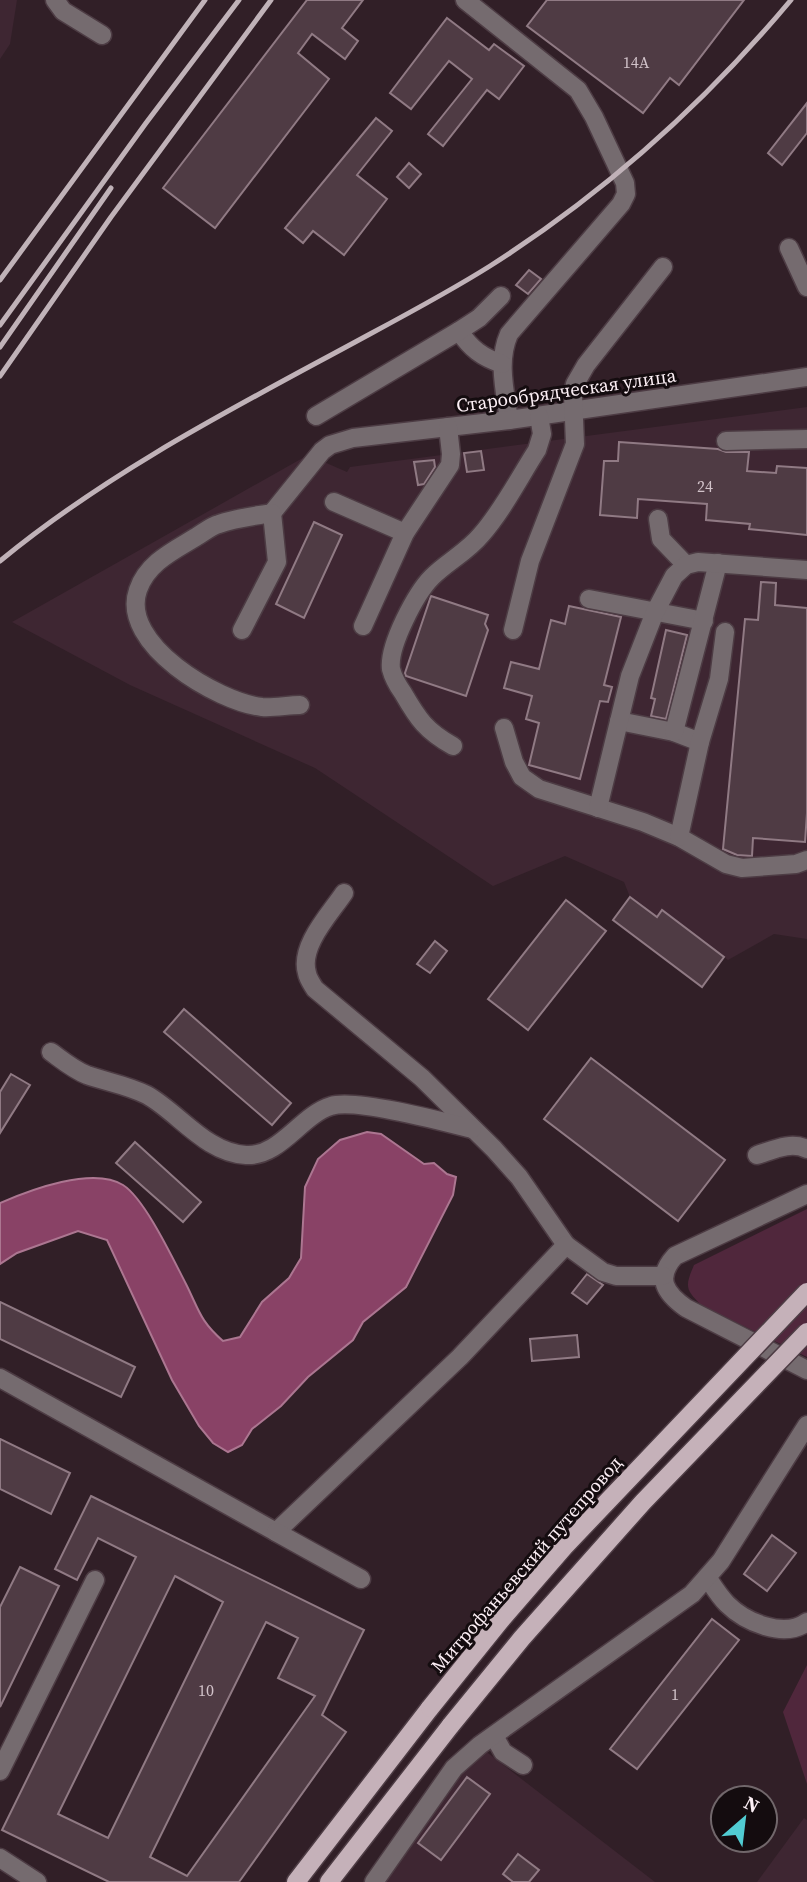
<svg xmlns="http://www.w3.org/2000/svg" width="807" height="1882" font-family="'Source Serif 4',serif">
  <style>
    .built { fill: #3e2632 }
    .green { fill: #50273c }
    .water { fill: #894266; stroke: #ac7691; stroke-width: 2 }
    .building { fill: #4f3b44; stroke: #907a84; stroke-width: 2; fill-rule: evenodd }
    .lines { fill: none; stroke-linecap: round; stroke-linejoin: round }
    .minor-casing { stroke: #4d3c44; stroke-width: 21 }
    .major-casing { stroke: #4d3c44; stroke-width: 21 }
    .minor { stroke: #756b6f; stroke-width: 18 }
    .major { stroke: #c5b1b9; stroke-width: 18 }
    .rail { stroke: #c0b2b8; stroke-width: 5 }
    .major-bridge-casing { stroke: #4d3c44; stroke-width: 21; stroke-linecap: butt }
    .major-bridge { stroke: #c5b1b9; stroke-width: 18 }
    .labels { text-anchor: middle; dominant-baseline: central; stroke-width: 6; stroke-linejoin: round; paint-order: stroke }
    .number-label { font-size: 16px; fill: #d1c2c9 }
    .street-label { font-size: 19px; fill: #fceff5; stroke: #140c0f }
  </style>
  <rect width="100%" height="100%" fill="#311f27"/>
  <g class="built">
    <polygon points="0,0 17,0 10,44 0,59"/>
    <polygon points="807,407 807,939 774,934 728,960 662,910 657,917 630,897 624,882 565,856 493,886 315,768 130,685 12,622 308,455 347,472 350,467"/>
    <polygon points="484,1750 655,1882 384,1882 463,1773"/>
    <polygon points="804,1818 807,1820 807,1882 757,1882"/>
  </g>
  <g class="green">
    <path d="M807,1209V1357L701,1305C685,1289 685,1286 694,1265Z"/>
    <polygon points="807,1665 807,1784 783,1712"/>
  </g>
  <path class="water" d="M367,1132L381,1134L424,1164L434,1163L447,1174L456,1177L453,1195L406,1287L363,1322L353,1340L308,1377L281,1406L252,1429L242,1445L228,1452L213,1443L199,1426L172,1380L107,1240L78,1231L17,1253L0,1264V1203C30,1190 93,1166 123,1185C145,1199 173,1259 186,1284C199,1310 200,1321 223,1341L240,1337L262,1302L289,1278L301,1258L305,1187L318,1159L340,1140Z"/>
  <g class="building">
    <polygon points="307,0 363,0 342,28 358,41 345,59 312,34 298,53 329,79 215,228 163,188"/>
    <polygon points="547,0 744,0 679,85 670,78 643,113 527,26"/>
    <polygon points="447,18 489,50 494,44 524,66 499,99 487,90 443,146 428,134 472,79 449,61 411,109 390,93"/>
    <polygon points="807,103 807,133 782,165 768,153"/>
    <polygon points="376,118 392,131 357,175 387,199 344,255 313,231 303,243 285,228"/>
    <polygon points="409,163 421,174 409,188 397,177"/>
    <polygon points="529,270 541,279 528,294 516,285"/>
    <polygon points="619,442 718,449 726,452 749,452 747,471 776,473 777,466 807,468 807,535 749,529 750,524 706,520 707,504 638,499 637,518 600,515 604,461 618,461"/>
    <polygon points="481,451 484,470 467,472 464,453"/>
    <polygon points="434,460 435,467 424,484 418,485 414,462"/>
    <polygon points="314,522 342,535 304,618 276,604"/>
    <polygon points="761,582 776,583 775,605 807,608 807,813 805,842 753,838 752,856 737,855 723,849 745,619 758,620"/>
    <polygon points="431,596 488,615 485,624 488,630 466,696 406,676 405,673"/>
    <polygon points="569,606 621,617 604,685 612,687 608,702 600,701 580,779 529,765 539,723 526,719 532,696 504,688 511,662 539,669 551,620 565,624"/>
    <polygon points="666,630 687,635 666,719 651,716 655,699 651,698"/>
    <polygon points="630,897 657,917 662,910 724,957 702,987 613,920"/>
    <polygon points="566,900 606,931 528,1030 488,999"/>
    <polygon points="435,941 447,951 430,973 417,964"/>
    <polygon points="184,1009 291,1103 272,1125 164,1032"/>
    <polygon points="591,1058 725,1160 678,1221 544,1119"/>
    <polygon points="11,1074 30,1085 0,1133 0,1092"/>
    <polygon points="135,1142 201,1202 183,1222 116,1163"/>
    <polygon points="587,1274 603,1285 587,1304 572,1293"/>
    <polygon points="0,1302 135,1367 121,1397 0,1339"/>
    <polygon points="577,1335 579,1357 532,1361 530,1339"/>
    <polygon points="0,1439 70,1473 51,1514 0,1489"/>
    <path d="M91,1496L364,1630L322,1715L346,1732L239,1882H109L2,1830L136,1557L98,1538L77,1580L55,1569ZM175,1576L223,1602L108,1838L58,1814ZM266,1622L298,1638L278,1678L315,1696L187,1876L150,1857Z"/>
    <polygon points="772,1535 796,1553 767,1591 744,1574"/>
    <polygon points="20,1567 59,1586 0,1707 0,1607"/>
    <polygon points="712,1619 739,1640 637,1769 610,1749"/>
    <polygon points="467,1777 490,1794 441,1860 418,1843"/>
    <polygon points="518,1854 539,1870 529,1882 513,1882 503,1874"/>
  </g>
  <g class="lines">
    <defs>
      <g id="minor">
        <polyline points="55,0 63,11 102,35"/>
        <path d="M465,0L578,90L594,117L625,183L626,194L621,204L509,334C497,361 505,391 509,420"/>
        <polyline points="789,248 807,287"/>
        <path d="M459,331C471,349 482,357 502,364"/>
        <polyline points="316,416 459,331 479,318 501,296"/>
        <polyline points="726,441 807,439"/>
        <polyline points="334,502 405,533"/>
        <polyline points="272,513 322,451 330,445 353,438 509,420 807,377"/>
        <polyline points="658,519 661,539 686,565"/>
        <polyline points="589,599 704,621"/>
        <polyline points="363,626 405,533 450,465 451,454 448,427"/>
        <path d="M242,630L277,562L272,513C255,516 236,518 219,524C211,526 203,533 196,537C173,551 147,563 138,590C119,644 218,702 262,707C274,708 288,705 300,705"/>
        <polyline points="513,630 530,561 575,444 573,395 575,384 586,365 663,267"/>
        <polyline points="619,721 674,732 700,742"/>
        <polyline points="504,728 514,762 522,777 539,789 643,822 679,837 726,864 742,868 796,864 807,860"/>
        <polyline points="674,732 718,563"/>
        <path d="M453,746C426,731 418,719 403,693C398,686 393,677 391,669C388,646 416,593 432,577C447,562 467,552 481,535C503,510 519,478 537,450L542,434L539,416"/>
        <polyline points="598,808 630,676 655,612 674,576 686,565 698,562 807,570"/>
        <polyline points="679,837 700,742 719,679 725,632"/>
        <path d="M344,893C330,914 299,946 307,973C308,979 312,984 315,989L422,1078L494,1149L519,1177L566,1245"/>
        <path d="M51,1052C62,1060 74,1070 87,1075C107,1082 127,1085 147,1095C179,1113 206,1153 246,1155C280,1157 301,1115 331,1106C355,1098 445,1122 472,1129"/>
        <path d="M757,1155C773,1150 791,1141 807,1149"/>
        <path d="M807,1194L675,1256C655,1278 665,1293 686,1308L807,1370"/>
        <polyline points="0,1378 276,1532 460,1357 566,1245 603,1272 616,1276 663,1276"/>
        <polyline points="276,1532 361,1579"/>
        <path d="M707,1577C713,1586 719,1596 727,1604C745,1622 784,1639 807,1622"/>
        <polyline points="494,1736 503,1752 523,1765"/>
        <polyline points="0,1771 95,1580"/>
        <polyline points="0,1858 37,1882"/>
        <polyline points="374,1882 454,1768 480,1745 692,1594 721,1561 807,1425"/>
      </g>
      <g id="major">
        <polyline points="296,1882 430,1708"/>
        <polyline points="329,1882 451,1725"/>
      </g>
    </defs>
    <use href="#minor" class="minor-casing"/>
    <use href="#major" class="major-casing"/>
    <use href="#minor" class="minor"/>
    <use href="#major" class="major"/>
    <g class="rail">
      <polyline points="0,280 205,0"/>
      <polyline points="0,325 146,123 239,0"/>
      <polyline points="0,347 111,188"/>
      <polyline points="0,376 111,217 271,0"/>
      <path d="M0,561C113,468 243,403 370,334C411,312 452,290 490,266C605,193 704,104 791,0"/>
    </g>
    <defs>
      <g id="major-bridge">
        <polyline points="430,1708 500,1621 564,1547 807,1292"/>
        <polyline points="451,1725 522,1638 643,1502 807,1332"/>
      </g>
    </defs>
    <use href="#major-bridge" class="major-bridge-casing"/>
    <use href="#major-bridge" class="major-bridge"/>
  </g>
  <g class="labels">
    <g class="number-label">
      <text x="636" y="62">14А</text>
      <text x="705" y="486">24</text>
      <text x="206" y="1690">10</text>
      <text x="675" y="1694">1</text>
    </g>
    <g class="street-label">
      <text transform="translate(566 390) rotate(-8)">Старообрядческая улица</text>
      <text transform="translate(526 1564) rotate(-49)">Митрофаньевский путепровод</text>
    </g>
  </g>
  <g transform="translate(744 1819) rotate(28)"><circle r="33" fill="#140c0f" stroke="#71676b" stroke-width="2"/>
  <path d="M0-5L12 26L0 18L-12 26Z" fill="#51ccd2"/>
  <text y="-10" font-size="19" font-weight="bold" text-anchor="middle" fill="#fceff5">N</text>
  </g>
</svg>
